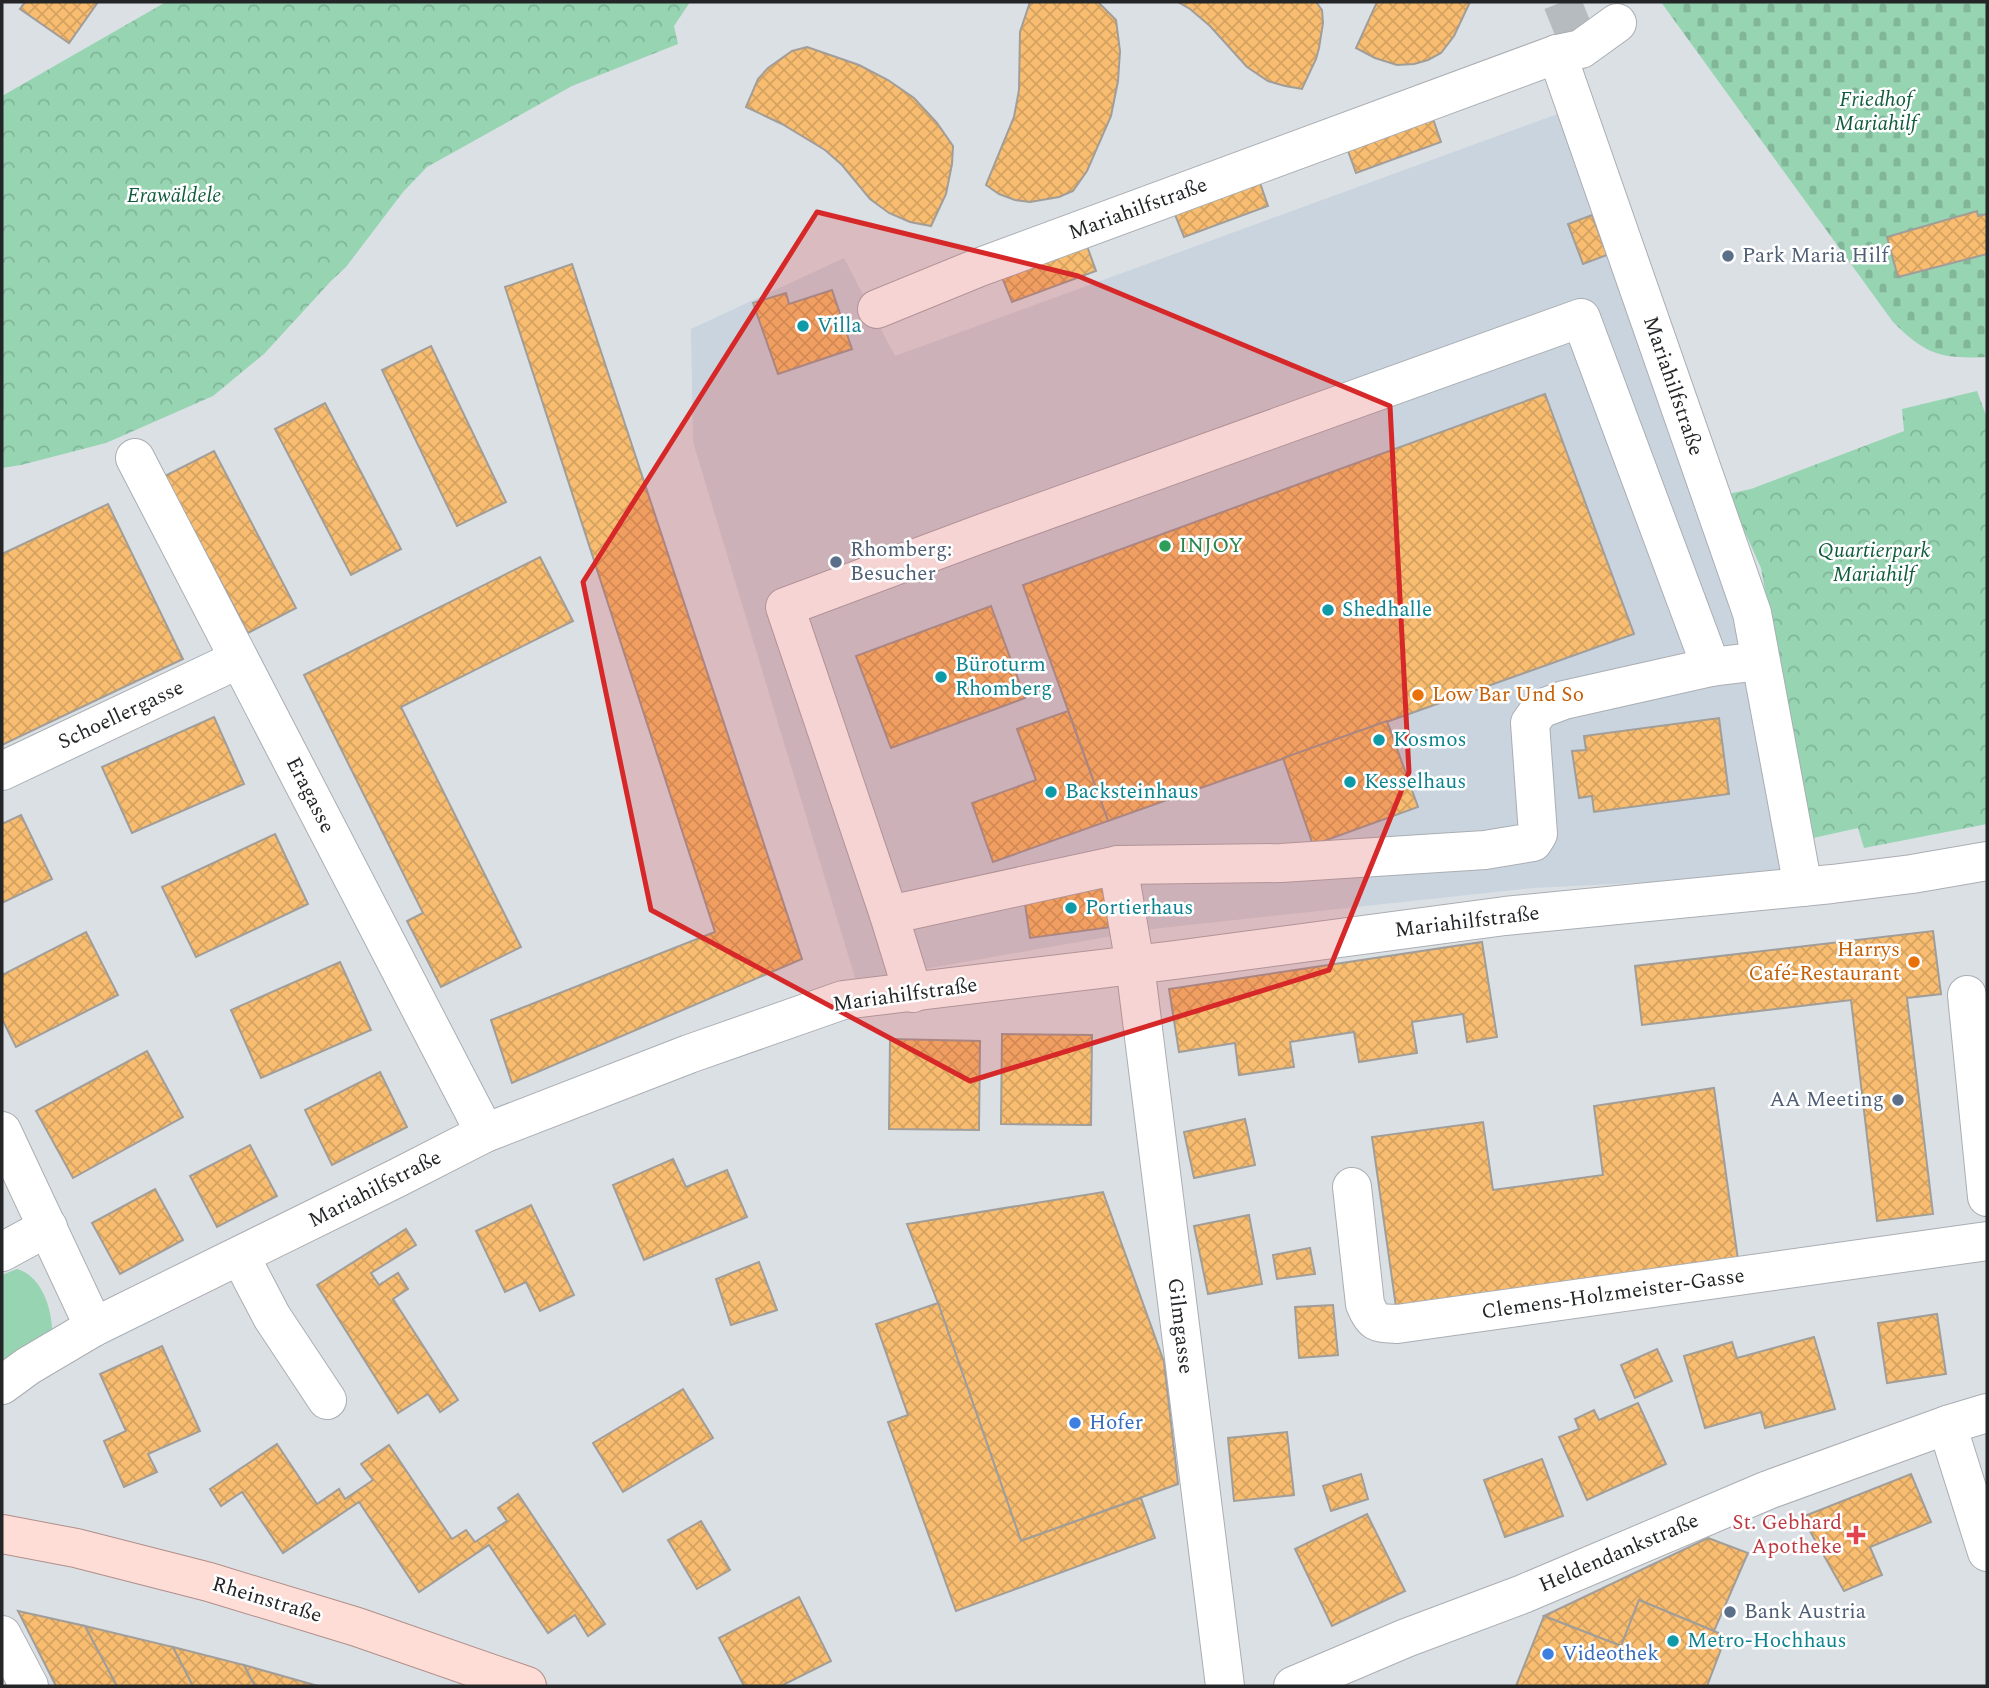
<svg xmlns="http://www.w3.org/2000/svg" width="1989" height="1688" font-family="Spectral,serif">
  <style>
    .built { fill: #cad4de }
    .grass { fill: #96d4b2 }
    .cemetery { fill: url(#cemetery-stones) }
    .park { fill: url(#park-crowns) }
    .building { fill: url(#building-cross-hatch); stroke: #a19d98; stroke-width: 2 }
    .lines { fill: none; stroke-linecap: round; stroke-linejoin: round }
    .minor-tunnel { stroke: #b6bbbf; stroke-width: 38; stroke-dasharray: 38 19; stroke-linecap: butt }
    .minor-casing { stroke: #aaaeb3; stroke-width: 40 }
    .major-casing { stroke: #b18e88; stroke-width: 40 }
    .minor { stroke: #fff; stroke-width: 38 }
    .major { stroke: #feddd7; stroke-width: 38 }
    .marked { fill: #d62828; fill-opacity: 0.2; stroke: #d62828; stroke-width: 5; stroke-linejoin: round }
    .service-dot { fill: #5c6f8a; stroke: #fff; stroke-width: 2.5 }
    .culture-dot { fill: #0f9aa8; stroke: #fff; stroke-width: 2.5 }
    .leisure-dot { fill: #2e9e5b; stroke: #fff; stroke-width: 2.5 }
    .food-dot { fill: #e8710a; stroke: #fff; stroke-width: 2.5 }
    .shop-dot { fill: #3f7fe0; stroke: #fff; stroke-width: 2.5 }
    .health-dot { fill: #e0444e; stroke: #fff; stroke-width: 2.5 }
    .labels { text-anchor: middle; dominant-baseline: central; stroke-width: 5; stroke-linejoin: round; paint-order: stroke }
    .park-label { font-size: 21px; font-style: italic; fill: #115c3d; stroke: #fff }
    .street-label { font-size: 21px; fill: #232527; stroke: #fff }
    .service-label { font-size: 21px; fill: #4e5e75; stroke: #fff; text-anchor: start }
    .culture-label { font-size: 21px; fill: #0d838f; stroke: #fff; text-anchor: start }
    .leisure-label { font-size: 21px; fill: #27864d; stroke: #fff; text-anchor: start }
    .food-label { font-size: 21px; fill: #c56008; stroke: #fff; text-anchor: start }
    .shop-label { font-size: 21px; fill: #366cbe; stroke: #fff; text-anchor: start }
    .health-label { font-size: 21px; fill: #be3a42; stroke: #fff; text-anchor: end }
  </style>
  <defs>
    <pattern id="cemetery-stones" width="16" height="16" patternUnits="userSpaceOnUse" patternTransform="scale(1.75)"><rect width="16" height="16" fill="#96d4b2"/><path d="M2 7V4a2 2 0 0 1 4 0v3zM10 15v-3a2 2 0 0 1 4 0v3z" fill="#81b699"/></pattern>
    <pattern id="park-crowns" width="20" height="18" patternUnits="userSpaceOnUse" patternTransform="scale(1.75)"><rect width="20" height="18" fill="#96d4b2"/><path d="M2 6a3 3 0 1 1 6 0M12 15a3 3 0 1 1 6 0" fill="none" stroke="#81b699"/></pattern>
    <pattern id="building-cross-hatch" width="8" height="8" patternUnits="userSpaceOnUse" patternTransform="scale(1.75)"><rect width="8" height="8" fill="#f8bd70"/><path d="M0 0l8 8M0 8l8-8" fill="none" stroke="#d4a261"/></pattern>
  </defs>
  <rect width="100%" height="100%" fill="#dbe0e5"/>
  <polygon class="built" points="1563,112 1738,612 1790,875 1534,888 1152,929 856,981 693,442 691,329 844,258 895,356"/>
  <path class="grass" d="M17,1269C41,1276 51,1306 52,1329L43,1341L2,1363V1275Z"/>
  <path class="cemetery" d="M1661,2H1987V357C1941,359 1926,355 1893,322Z"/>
  <g class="park">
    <polygon points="166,2 690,2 674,26 678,44 572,86 427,167 403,192 346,267 331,281 264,354 213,396 106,443 21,465 2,468 2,96"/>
    <polygon points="1977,391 1987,418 1987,824 1864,848 1858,828 1809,839 1761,568 1728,494 1751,489 1904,431 1902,409"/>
  </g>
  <g class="building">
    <polygon points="25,2 98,2 69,43 20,9"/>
    <polygon points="1030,2 1098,2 1116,20 1120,51 1118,81 1111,116 1087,171 1073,191 1059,197 1030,202 1015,200 999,194 986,185 1014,117 1019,90 1020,32"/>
    <polygon points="1178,2 1316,2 1322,10 1323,23 1319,48 1316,59 1302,89 1285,86 1268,81 1247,67 1210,26 1190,9"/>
    <polygon points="1377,2 1470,2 1454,36 1441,53 1428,60 1414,64 1397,65 1375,58 1356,48"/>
    <polygon points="807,47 859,65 888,80 914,98 937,123 953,146 952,164 946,194 931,226 910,222 889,213 870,199 842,165 825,150 782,124 746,107 758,79 768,68 792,51"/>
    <polygon points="1432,116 1441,142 1356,173 1347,148"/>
    <polygon points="1259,180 1268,206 1184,237 1174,212"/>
    <polygon points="1977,211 1978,216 1987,214 1987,254 1898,277 1887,237"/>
    <polygon points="1592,215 1607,255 1583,264 1568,224"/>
    <polygon points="1087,246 1096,271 1012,302 1002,277"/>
    <polygon points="572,264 802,959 512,1083 491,1020 715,932 505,287"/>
    <polygon points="832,290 852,349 778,374 753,303 786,293 789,304"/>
    <polygon points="431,346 506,502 457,526 382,370"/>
    <polygon points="1545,394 1634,634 1108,821 1023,585"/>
    <polygon points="325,403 401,549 351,575 275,429"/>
    <polygon points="214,451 296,608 248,633 165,476"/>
    <polygon points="108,504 183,659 2,745 2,554"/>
    <polygon points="540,557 573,621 401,707 521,947 441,987 407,921 423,913 304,675"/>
    <polygon points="991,606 1025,698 891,748 856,656"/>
    <polygon points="1068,711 1108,821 993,862 972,803 1036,780 1017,729"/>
    <polygon points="214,717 244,784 132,833 102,767"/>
    <polygon points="1719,718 1729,794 1594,812 1592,796 1579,798 1572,751 1586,750 1584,736"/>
    <polygon points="1387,721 1418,807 1313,845 1283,758"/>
    <polygon points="21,815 52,879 2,903 2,824"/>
    <polygon points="275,834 308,904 196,957 162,887"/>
    <polygon points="1112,878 1119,926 1030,938 1023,890"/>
    <polygon points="1933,931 1941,994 1907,998 1933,1214 1877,1221 1851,1000 1642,1025 1635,966"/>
    <polygon points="86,932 118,995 16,1047 2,1019 2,975"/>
    <polygon points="1482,942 1497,1037 1467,1042 1463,1014 1412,1022 1417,1053 1359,1062 1354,1032 1290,1042 1294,1067 1239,1075 1235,1043 1179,1052 1169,989"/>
    <polygon points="340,962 371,1030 261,1078 231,1010"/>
    <polygon points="1002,1034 1092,1035 1091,1125 1001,1124"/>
    <polygon points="890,1039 980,1041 979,1130 889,1129"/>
    <polygon points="147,1051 183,1117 73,1178 36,1111"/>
    <polygon points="380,1072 407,1127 332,1165 305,1110"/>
    <polygon points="1714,1088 1738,1260 1396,1307 1372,1137 1483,1122 1493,1190 1603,1175 1594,1106"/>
    <polygon points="1245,1119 1255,1165 1194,1178 1184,1132"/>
    <polygon points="250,1145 277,1196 217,1227 190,1176"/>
    <polygon points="673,1159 686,1187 727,1170 747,1217 644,1260 613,1185"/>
    <polygon points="155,1189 183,1240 120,1274 92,1223"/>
    <polygon points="1103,1192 1164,1362 1178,1484 1021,1541 938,1303 907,1224"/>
    <polygon points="531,1205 574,1295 540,1311 526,1282 505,1292 476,1231"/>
    <polygon points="1249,1215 1262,1284 1208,1294 1194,1226"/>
    <polygon points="406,1229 416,1245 371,1273 379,1285 398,1273 408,1289 393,1299 458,1400 440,1412 428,1394 398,1413 317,1285"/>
    <polygon points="1310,1248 1315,1274 1277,1279 1273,1255"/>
    <polygon points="759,1262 777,1310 731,1325 716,1279"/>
    <polygon points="938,1303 1021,1541 1141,1498 1155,1538 956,1611 888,1422 908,1415 876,1324"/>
    <polygon points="1333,1305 1338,1355 1299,1358 1295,1307"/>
    <polygon points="1937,1314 1946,1374 1887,1383 1878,1323"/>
    <polygon points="1814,1337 1835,1409 1765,1428 1761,1412 1705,1428 1684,1356 1732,1342 1737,1358"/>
    <polygon points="162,1346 200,1431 148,1454 157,1472 124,1487 104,1441 126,1431 100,1374"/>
    <polygon points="1657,1349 1672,1381 1635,1398 1621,1365"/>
    <polygon points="683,1389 713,1438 623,1492 593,1443"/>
    <polygon points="1638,1403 1666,1464 1587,1500 1559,1437 1579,1429 1575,1419 1594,1410 1599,1420"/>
    <polygon points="1287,1432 1294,1495 1234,1501 1228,1438"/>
    <polygon points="277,1444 317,1504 339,1489 345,1499 373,1480 361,1464 389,1445 452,1539 466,1530 475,1542 507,1521 498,1508 518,1494 605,1624 588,1636 575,1615 548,1633 489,1545 419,1592 359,1502 283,1553 242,1492 221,1506 210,1489"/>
    <polygon points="1542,1459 1563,1516 1505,1537 1484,1480"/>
    <polygon points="1361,1474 1368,1499 1331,1511 1323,1486"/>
    <polygon points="1911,1474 1931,1522 1870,1547 1882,1575 1844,1591 1802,1517"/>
    <polygon points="1367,1514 1405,1591 1332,1626 1295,1549"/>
    <polygon points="701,1521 730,1570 697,1589 668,1540"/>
    <polygon points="1708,1538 1748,1553 1714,1631 1639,1600 1621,1646 1544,1616"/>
    <polygon points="799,1597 831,1661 781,1686 744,1686 719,1638"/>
    <polygon points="1639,1600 1726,1636 1707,1686 1516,1686 1544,1616 1621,1646"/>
    <polygon points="18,1611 85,1626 117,1686 56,1686"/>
    <polygon points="85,1626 173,1647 193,1686 117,1686"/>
    <polygon points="173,1647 244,1665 255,1686 193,1686"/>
    <polygon points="244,1665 318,1686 319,1686 255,1686"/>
  </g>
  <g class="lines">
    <polyline class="minor-tunnel" points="1562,2 1581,49"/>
    <defs>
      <g id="minor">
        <polyline points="1557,54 1752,613 1803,887"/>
        <polyline points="877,309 980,267 1557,54 1581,49 1617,23"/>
        <polyline points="135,458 485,1133"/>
        <polyline points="2,771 239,659"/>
        <polyline points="1118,865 1135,965 1225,1686"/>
        <polyline points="889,915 785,607 983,533 1581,318 1711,667 1760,661"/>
        <polyline points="913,993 889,915 1118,865 1281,863 1485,850 1533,842 1538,834 1530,723 1540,709 1564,700 1711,667"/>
        <polyline points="1967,995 1987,1197"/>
        <polyline points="2,1131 94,1327"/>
        <path d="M1352,1187L1365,1304C1373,1324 1377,1323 1397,1324L1987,1241"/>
        <polyline points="2,1252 48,1227"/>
        <polyline points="240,1256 272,1317 327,1400"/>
        <polyline points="2,1385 28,1366 94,1327 397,1178 485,1133 689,1054 843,1000 1175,960 1505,916 1832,884 1912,874 1987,861"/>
        <polyline points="1947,1425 1987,1552"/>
        <polyline points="2,1635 29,1686"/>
        <polyline points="1293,1686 1406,1638 1523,1594 1768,1490 1947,1425 1987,1413"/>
      </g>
      <polyline id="major" points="2,1534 76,1548 209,1582 357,1627 527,1686"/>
    </defs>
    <use href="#minor" class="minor-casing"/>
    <use href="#major" class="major-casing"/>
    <use href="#minor" class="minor"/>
    <use href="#major" class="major"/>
  </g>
  <path class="marked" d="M817,212L1078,276L1390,406L1409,772L1329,970L970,1081L651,910L583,582Z"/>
  <g class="service-dot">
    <circle cx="1728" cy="256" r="7"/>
    <circle cx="836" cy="562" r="7"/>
    <circle cx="1898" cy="1100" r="7"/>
    <circle cx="1730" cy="1612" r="7"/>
  </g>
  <g class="culture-dot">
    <circle cx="803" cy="326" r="7"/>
    <circle cx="1328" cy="610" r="7"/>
    <circle cx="941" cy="677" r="7"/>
    <circle cx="1379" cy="740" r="7"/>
    <circle cx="1350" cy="782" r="7"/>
    <circle cx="1051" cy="792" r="7"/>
    <circle cx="1071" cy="908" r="7"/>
    <circle cx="1673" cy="1641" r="7"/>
  </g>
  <circle class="leisure-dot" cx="1165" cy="546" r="7"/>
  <g class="food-dot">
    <circle cx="1418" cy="695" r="7"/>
    <circle cx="1914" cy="962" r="7"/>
  </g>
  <g class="shop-dot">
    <circle cx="1075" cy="1423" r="7"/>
    <circle cx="1548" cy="1654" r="7"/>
  </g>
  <path class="health-dot" d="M1852.5 1524.5h7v7h7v7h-7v7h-7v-7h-7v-7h7z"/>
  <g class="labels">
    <g class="park-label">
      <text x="1876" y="100">Friedhof<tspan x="1876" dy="24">Mariahilf</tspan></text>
      <text x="174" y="196">Erawäldele</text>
      <text x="1874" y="551">Quartierpark<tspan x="1874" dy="24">Mariahilf</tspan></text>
    </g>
    <g class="street-label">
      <text transform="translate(1138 209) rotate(-20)">Mariahilfstraße</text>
      <text transform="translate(1673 386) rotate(71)">Mariahilfstraße</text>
      <text transform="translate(121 715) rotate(-25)">Schoellergasse</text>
      <text transform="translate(310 795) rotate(63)">Eragasse</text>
      <text transform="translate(1467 922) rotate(-7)">Mariahilfstraße</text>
      <text transform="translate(905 995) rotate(-8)">Mariahilfstraße</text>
      <text transform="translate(375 1189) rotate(-27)">Mariahilfstraße</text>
      <text transform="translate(1613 1294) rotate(-8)">Clemens-Holzmeister-Gasse</text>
      <text transform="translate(1180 1326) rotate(83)">Gilmgasse</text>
      <text transform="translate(1619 1553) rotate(-23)">Heldendankstraße</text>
      <text transform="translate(267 1600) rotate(17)">Rheinstraße</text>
    </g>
    <g class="service-label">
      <text x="1742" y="256">Park Maria Hilf</text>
      <text x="850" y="550">Rhomberg:<tspan x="850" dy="24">Besucher</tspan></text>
      <text x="1884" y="1100" text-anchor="end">AA Meeting</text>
      <text x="1744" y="1612">Bank Austria</text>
    </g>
    <g class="culture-label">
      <text x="817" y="326">Villa</text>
      <text x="1342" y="610">Shedhalle</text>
      <text x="955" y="665">Büroturm<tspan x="955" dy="24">Rhomberg</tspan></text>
      <text x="1393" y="740">Kosmos</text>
      <text x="1364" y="782">Kesselhaus</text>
      <text x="1065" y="792">Backsteinhaus</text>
      <text x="1085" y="908">Portierhaus</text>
      <text x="1687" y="1641">Metro-Hochhaus</text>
    </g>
    <g class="leisure-label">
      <text x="1179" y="546">INJOY</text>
    </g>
    <g class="food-label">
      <text x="1432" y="695">Low Bar Und So</text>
      <text x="1900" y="950" text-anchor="end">Harrys<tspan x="1900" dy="24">Café-Restaurant</tspan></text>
    </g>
    <g class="shop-label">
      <text x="1089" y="1423">Hofer</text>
      <text x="1562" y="1654">Videothek</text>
    </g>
    <g class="health-label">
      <text x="1842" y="1523">St. Gebhard<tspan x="1842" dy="24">Apotheke</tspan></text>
    </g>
  </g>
  <rect width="1989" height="1688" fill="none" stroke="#232527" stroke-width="7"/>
</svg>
